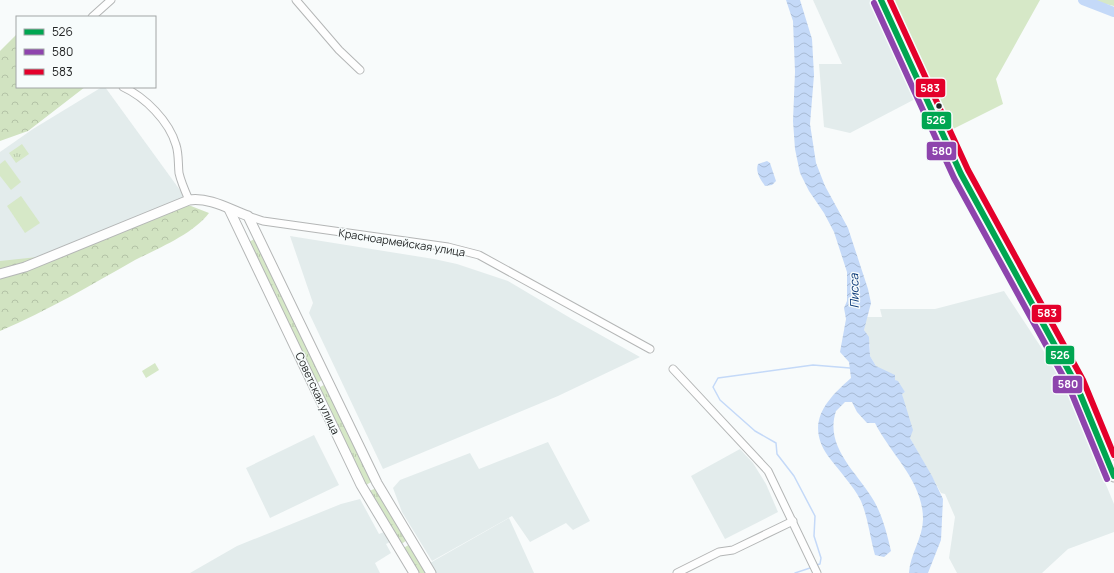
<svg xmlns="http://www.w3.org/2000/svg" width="1114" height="573" font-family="Manrope,sans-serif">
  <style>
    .built { fill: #e3ecec }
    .grass { fill: url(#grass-tufts) }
    .forest { fill: url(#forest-crowns) }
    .garden { fill: #d6e8c7 }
    .water { fill: url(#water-waves) }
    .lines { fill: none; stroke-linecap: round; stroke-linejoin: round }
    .stream { stroke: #c4d9f8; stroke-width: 1.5 }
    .river { stroke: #c4d9f8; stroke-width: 10 }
    .minor-casing { stroke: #b4b6b6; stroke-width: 9 }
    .secondary-casing { stroke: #b4b6b6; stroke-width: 11 }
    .primary-casing { stroke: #b4b6b6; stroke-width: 13 }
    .minor { stroke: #fefefe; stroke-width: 7 }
    .secondary { stroke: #fefefe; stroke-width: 9 }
    .primary { stroke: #fefefe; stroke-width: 11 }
    .bus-1-casing { stroke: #f7fcfc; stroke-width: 9 }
    .bus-2-casing { stroke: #f7fcfc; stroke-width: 9 }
    .bus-3-casing { stroke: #f7fcfc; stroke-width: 9 }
    .bus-1 { stroke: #00a651; stroke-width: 6 }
    .bus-2 { stroke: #8e44ad; stroke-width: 6 }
    .bus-3 { stroke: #e4002b; stroke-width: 6 }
    .bus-dot { fill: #232525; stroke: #f7fcfc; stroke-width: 1.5 }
    .labels { text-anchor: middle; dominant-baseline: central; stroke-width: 3; stroke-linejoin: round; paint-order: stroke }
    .street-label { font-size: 11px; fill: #232525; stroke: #f7fcfc }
    .water-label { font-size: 12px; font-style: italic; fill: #0a3877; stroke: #f7fcfc }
    .line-badge { stroke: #f7fcfc; stroke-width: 1.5 }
    .badge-label { font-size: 11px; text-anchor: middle; font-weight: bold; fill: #fff }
  </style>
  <defs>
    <pattern id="grass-tufts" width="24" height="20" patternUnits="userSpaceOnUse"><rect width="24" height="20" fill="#d6e8c7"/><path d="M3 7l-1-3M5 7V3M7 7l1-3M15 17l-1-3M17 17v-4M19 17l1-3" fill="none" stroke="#b7c7ab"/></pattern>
    <pattern id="forest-crowns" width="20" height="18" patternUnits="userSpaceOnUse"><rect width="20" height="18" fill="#d1e3c1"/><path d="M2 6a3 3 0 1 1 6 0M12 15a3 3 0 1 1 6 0" fill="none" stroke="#b3c3a6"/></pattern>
    <pattern id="water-waves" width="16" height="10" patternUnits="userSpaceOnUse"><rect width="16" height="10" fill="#c4d9f8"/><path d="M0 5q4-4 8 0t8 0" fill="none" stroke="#a8bad4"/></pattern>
  </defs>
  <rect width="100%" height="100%" fill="#f8fbfb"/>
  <g class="built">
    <polygon points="813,0 875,0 919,97 850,133 824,127 819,64 842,64"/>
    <polygon points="102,87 105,87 185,197 27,262 0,270 0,152 33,129"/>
    <polygon points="290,236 434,259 457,264 508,281 572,319 640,357 558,396 383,469 309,313 313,303"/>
    <polygon points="1004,291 1062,379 1114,504 1114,532 1068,549 1042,573 957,573 949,558 955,517 945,494 941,493 910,438 902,394 905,392 895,380 876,366 870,356 870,345 864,330 865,323 867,317 882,317 880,309 935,309"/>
    <polygon points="314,435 339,485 270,518 246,468"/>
    <polygon points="548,442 590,521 573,530 566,523 530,542 512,516 432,561 402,512 393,488 400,480 470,453 479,469"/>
    <polygon points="740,449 753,463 766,484 778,512 725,539 691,476"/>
    <polygon points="360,499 379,534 384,532 390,542 386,544 391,553 375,563 380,573 190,573 237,546 341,504"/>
    <polygon points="509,518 534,573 436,573 430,563"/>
  </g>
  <g class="grass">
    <polygon points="22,144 29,154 16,163 9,153"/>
    <polygon points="256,238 323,379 316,384 249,242"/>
    <polygon points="326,384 373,481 366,485 318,388"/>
    <polygon points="377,488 407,540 400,545 369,491"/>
    <polygon points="410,544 427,573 417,573 402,549"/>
  </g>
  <g class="forest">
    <polygon points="17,34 17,87 85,87 28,131 0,141 0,51"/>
    <path d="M175,203L191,206L209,213C193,234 159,248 135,260C91,285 47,311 0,331V261L47,256Z"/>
  </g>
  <g class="garden">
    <polygon points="891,0 1040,0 996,79 1003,104 951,130"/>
    <polygon points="1088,0 1114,0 1114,6"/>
    <polygon points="5,160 21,182 11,190 0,176 0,164"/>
    <polygon points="21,196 40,223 25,233 7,206"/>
    <polygon points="155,363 159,370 146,378 142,371"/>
  </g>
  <g class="water">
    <path d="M786,0H800L812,39L814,75L810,124L816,163L825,186L848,228L868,289L871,303L864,330L869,337L870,356L876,366L895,375V380L898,381L905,392L902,394L913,430L910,438L932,476L943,499L941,540L928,573H909C910,554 923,538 923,519C923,481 891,455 875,423H867L857,412L852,402H845L836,411C824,447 857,472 874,501C883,517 887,534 891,551L884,557L875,555C870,537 868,518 861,501C853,485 839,471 828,456C805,423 826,400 851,378L849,362L840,352L846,319L844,308L847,301V272L834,232L824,213L809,191L800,173L795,149L793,121L795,72L793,21Z"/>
    <path d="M767,161L770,163L776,181L772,185L765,186C761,180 755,172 758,164Z"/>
  </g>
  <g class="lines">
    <g class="stream">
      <polyline points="816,565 820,564 821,558 814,536 815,516 794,476 777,454 776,443 755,431 720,400 713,387 718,378 813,365 850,368"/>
      <polyline points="795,573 813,567"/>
    </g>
    <polyline class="river" points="1083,0 1114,12"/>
    <defs>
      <g id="minor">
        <polyline points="296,0 339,50 360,70"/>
        <polyline points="92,17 111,0"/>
        <path d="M123,87C145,97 169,121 176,145C179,154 178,164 179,173C181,182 185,191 189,200"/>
        <polyline points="248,216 263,221 448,247 479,255 650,349"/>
        <polyline points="673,369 768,471 817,573"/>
        <polyline points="677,573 719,552 733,550 793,521"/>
      </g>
      <g id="secondary">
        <polyline points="229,209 361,485 414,573"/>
        <path d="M0,274L25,267L189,200C209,197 229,209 248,216L377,483L431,573"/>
      </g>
      <polyline id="primary" points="881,0 961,174 1076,384 1114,476"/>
    </defs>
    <use href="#minor" class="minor-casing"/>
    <use href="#secondary" class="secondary-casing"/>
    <use href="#primary" class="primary-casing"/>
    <use href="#minor" class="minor"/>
    <use href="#secondary" class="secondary"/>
    <use href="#primary" class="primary"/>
    <defs>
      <polyline id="bus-1" points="881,0 961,174 1076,384 1114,476"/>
      <polyline id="bus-2" points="874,3 954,178 1069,387 1107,479"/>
      <polyline id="bus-3" points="890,0 968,170 1083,380 1114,455"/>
    </defs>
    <use href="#bus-1" class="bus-1-casing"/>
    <use href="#bus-2" class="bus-2-casing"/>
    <use href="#bus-3" class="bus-3-casing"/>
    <use href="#bus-1" class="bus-1"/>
    <use href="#bus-2" class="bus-2"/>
    <use href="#bus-3" class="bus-3"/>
  </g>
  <circle class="bus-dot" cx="939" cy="106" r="3.5"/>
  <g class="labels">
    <g class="street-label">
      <text transform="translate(402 242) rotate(9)">Красноармейская улица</text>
      <text transform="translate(318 393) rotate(65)">Советская улица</text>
    </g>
    <g class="water-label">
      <text transform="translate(854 291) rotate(-91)">Писса</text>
    </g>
  </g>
  <g class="line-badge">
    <rect x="915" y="78" width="31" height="20" rx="4" fill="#e4002b"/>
    <rect x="921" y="111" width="31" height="19" rx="4" fill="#00a651"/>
    <rect x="926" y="141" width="31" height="20" rx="4" fill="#8e44ad"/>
    <rect x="1031" y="304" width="31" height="19" rx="4" fill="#e4002b"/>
    <rect x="1045" y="345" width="30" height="20" rx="4" fill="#00a651"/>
    <rect x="1052" y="375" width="31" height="19" rx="4" fill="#8e44ad"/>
  </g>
  <g class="badge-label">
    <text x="930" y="92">583</text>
    <text x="936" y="124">526</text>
    <text x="942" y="155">580</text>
    <text x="1047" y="317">583</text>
    <text x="1060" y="359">526</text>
    <text x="1068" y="388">580</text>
  </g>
  <rect x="16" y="16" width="140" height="72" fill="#f7fcfc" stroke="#a2a6a6"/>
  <rect x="24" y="29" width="20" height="6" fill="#00a651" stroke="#a2a6a6"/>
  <text x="52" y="36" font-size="12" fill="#232525">526</text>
  <rect x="24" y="49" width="20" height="6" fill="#8e44ad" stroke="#a2a6a6"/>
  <text x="52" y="56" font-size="12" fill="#232525">580</text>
  <rect x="24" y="69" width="20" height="6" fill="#e4002b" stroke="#a2a6a6"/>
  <text x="52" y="76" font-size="12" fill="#232525">583</text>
</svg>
